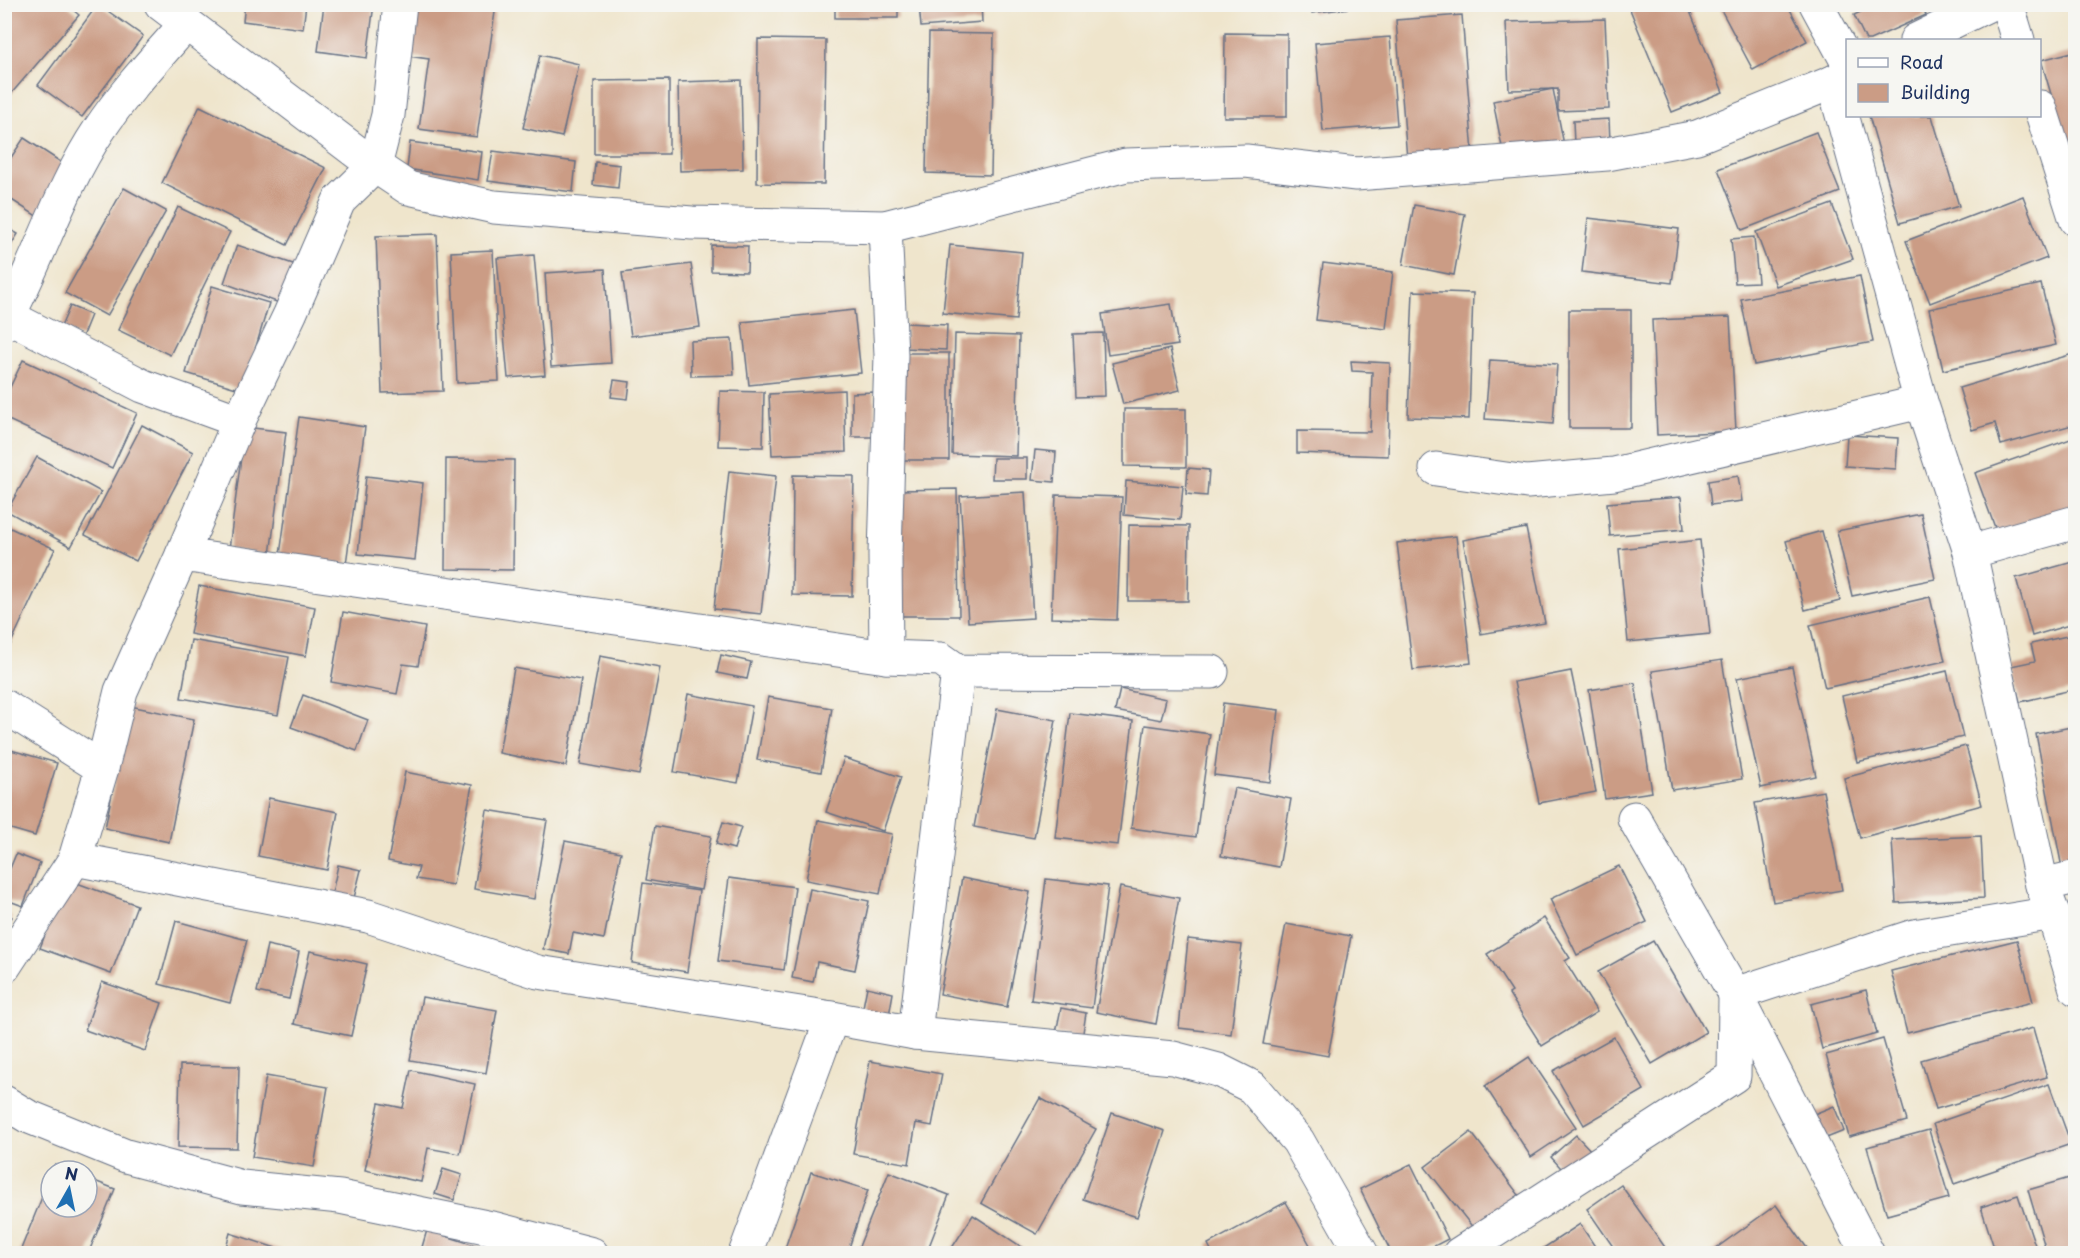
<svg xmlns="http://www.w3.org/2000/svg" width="2080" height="1258" font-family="'Playpen Sans',sans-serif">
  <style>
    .building { fill: #cb9c85 }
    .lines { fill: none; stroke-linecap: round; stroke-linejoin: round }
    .minor-casing { stroke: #656f84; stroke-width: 35 }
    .minor { stroke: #fff; stroke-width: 33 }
  </style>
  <rect width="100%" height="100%" fill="#f6f6f2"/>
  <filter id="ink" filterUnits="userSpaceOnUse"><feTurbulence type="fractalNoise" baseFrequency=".0167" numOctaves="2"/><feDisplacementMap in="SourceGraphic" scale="12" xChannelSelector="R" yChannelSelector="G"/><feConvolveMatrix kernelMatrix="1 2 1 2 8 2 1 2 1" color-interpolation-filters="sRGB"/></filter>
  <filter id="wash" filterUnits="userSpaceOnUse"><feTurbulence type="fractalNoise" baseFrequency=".008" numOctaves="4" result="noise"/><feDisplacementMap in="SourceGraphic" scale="24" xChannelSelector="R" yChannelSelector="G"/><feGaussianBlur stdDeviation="1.35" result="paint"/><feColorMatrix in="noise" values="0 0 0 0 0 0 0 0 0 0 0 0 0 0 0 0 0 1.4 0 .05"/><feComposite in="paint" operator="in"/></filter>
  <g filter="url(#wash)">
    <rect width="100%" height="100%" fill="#efe5cc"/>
    <g id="blocks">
      <g class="building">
        <polygon points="4,4 66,4 79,15 4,102"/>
        <polygon points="98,4 143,36 82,117 38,85"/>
        <polygon points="245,4 306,4 303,29 243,21"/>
        <polygon points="324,4 374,4 367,58 318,51"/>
        <rect x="835" y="4" width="63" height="14"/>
        <polygon points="919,4 981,4 982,22 921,27"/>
        <polygon points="1311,4 1364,4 1364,6 1312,13"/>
        <polygon points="1637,4 1687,4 1723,92 1672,112 1629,7"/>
        <polygon points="1718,4 1787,4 1807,41 1753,70"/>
        <polygon points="1877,4 1921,4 1926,15 1870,40 1866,40 1854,15"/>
        <polygon points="415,5 496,5 477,137 419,129 429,59 408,56"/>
        <polygon points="1462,15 1473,153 1407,159 1396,20"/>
        <polygon points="1605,19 1609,109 1558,111 1558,89 1509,90 1506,22"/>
        <polygon points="929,33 994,34 991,175 926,173"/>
        <polygon points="1225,33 1287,34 1287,117 1224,117"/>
        <polygon points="1390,37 1397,125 1323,131 1315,43"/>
        <polygon points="758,39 826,40 824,184 757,183"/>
        <polygon points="2076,51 2076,150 2068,152 2041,60"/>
        <polygon points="540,55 579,64 562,137 523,128"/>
        <polygon points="669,80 669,154 594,154 594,81"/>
        <polygon points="741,80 743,169 680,171 678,82"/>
        <polygon points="1553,89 1564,145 1504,157 1493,101"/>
        <polygon points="200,106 326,168 287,245 162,183"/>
        <polygon points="1869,116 1932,116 1959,206 1900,223"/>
        <polygon points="1609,119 1610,142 1574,144 1573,121"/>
        <polygon points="1816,132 1840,192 1742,230 1718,169"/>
        <polygon points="24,138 70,168 38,217 4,195 4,168"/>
        <polygon points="410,142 482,152 478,180 407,169"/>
        <polygon points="493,151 576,162 573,192 488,181"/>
        <polygon points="595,162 620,165 618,188 593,185"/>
        <polygon points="124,188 166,211 107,316 65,293"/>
        <polygon points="2023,196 2047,258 1930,303 1906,241"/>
        <polygon points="1832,204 1853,259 1776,286 1756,232"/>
        <polygon points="1414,205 1465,214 1454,275 1403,265"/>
        <polygon points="178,207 230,232 170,355 118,330"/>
        <polygon points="1588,218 1679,229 1672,283 1582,272"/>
        <polygon points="4,226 18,234 4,256"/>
        <polygon points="437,234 443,391 382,393 376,236"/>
        <polygon points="1754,237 1758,282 1735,283 1731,239"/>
        <polygon points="237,245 299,266 285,305 224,283"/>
        <polygon points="711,245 748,246 747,272 711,271"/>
        <polygon points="950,245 1022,252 1016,320 943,313"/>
        <polygon points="493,250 499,381 457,383 451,252"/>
        <polygon points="534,255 545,375 508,378 497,258"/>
        <polygon points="1323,263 1393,272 1386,329 1316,320"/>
        <polygon points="691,264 700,327 631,336 622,273"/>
        <polygon points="605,269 611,363 551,367 545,273"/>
        <polygon points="1860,276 1873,342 1754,365 1741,299"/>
        <polygon points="2041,284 2056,345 1943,370 1929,309"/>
        <polygon points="212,286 269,303 243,390 186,373"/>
        <polygon points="1413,291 1473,293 1469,419 1408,417"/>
        <polygon points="1171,304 1178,345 1108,355 1102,314"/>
        <polygon points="70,306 91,315 82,337 60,329"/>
        <polygon points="854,310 861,373 749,385 742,322"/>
        <rect x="1569" y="310" width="62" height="118"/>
        <polygon points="1730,317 1736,431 1657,435 1652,320"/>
        <polygon points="906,323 947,325 946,350 905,348"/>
        <polygon points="1103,333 1105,396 1076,397 1073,334"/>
        <polygon points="955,334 1019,336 1016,456 952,454"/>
        <polygon points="732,339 734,375 691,376 690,341"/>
        <polygon points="1170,349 1180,390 1123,404 1112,363"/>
        <rect x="900" y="353" width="49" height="107"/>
        <polygon points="2076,353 2076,424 2001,445 1995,423 1972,430 1959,388"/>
        <polygon points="23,360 137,413 112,468 4,418 4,400"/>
        <polygon points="1490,360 1557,364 1553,424 1485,419"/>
        <polygon points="1351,361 1390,363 1388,456 1297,453 1297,431 1370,432 1372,372 1352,371"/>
        <polygon points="614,380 630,382 628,399 611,397"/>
        <polygon points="844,390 846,452 772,455 769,394"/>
        <polygon points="720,391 764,392 763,447 718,446"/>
        <polygon points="874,392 875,437 852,437 852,393"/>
        <polygon points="1124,409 1186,409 1186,467 1124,466"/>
        <polygon points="299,417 365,427 346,564 280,555"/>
        <polygon points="142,425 193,452 136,561 85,535"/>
        <polygon points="245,427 286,432 270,555 229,549"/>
        <polygon points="1847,435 1898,438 1896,469 1845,466"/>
        <polygon points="2076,437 2076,505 1997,533 1975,473"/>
        <polygon points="1035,450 1056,452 1054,482 1032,480"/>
        <polygon points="37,457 101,492 71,547 7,511"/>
        <polygon points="993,458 1027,458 1027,479 992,479"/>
        <polygon points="446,459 514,460 513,570 445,569"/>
        <polygon points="1188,468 1209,470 1207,496 1186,494"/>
        <polygon points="729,471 776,476 761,614 714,609"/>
        <polygon points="793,475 854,476 852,596 792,595"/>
        <polygon points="366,476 423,483 415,560 358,554"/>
        <polygon points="1738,476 1742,501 1711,505 1708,481"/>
        <polygon points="1126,481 1183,486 1180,520 1124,515"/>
        <polygon points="957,489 959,616 900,616 898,490"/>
        <polygon points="1025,492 1033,618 968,622 960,496"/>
        <polygon points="1056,495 1122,497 1117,620 1051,618"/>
        <polygon points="1681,497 1684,529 1610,536 1607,503"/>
        <polygon points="1921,514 1935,579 1852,596 1837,531"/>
        <polygon points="4,525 55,549 4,658"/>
        <polygon points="1129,525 1189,526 1188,601 1128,601"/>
        <polygon points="1526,528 1545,623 1481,634 1463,540"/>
        <polygon points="1822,531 1840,601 1805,610 1786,541"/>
        <polygon points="1456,536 1471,663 1413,670 1397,543"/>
        <polygon points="1700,540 1710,634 1628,642 1619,549"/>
        <polygon points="2076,561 2076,623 2032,636 2016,578"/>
        <polygon points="199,586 315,607 306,656 190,634"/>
        <polygon points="1930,597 1945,661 1825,688 1810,625"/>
        <polygon points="343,612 425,627 418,666 403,664 397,694 331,682"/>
        <polygon points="2076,634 2076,689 2020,702 2011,666 2035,661 2031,644"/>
        <polygon points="191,640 289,657 278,715 181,698"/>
        <polygon points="721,655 751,662 747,679 717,673"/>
        <polygon points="600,656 660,667 639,775 580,764"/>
        <polygon points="1722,660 1742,779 1672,790 1652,671"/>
        <polygon points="1792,667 1816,776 1761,788 1737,678"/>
        <polygon points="514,668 581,680 566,766 499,753"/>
        <polygon points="1571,671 1596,792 1539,803 1514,682"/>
        <polygon points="1947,671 1963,737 1857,762 1842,696"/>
        <polygon points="1635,683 1652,792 1605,799 1589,690"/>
        <polygon points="1120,689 1166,699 1161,720 1115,711"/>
        <polygon points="688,694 752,706 738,783 674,772"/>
        <polygon points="303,695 368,720 357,751 291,727"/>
        <polygon points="768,697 832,708 821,772 757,760"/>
        <polygon points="1223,703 1279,710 1270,782 1214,775"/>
        <polygon points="130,706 194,719 169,842 105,828"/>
        <polygon points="997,709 1056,720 1034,838 974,827"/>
        <polygon points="1070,713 1133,721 1118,845 1055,838"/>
        <polygon points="1145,725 1210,734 1196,837 1131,828"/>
        <polygon points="2076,726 2076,866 2062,868 2036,734"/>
        <polygon points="1966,746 1982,805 1860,838 1844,778"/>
        <polygon points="4,748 57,763 35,836 4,827"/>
        <polygon points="844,758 901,777 883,831 826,812"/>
        <polygon points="405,772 472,785 453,885 416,879 419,867 388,861"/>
        <polygon points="1234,788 1291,799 1279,867 1221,856"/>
        <polygon points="1823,791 1842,890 1773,902 1755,803"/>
        <polygon points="269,798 338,812 327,870 258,856"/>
        <polygon points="487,810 547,820 534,899 474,889"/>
        <polygon points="818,820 892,834 880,894 806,880"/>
        <polygon points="723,822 741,827 734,849 716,844"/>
        <polygon points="655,826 711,836 701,890 646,880"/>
        <polygon points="1981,836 1984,898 1896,903 1892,840"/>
        <polygon points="565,841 621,852 604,939 573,933 569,954 543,949"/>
        <polygon points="16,854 40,863 23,906 4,899 4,883"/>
        <polygon points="338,865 361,870 353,902 331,898"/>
        <polygon points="1619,866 1647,922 1577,955 1550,899"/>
        <polygon points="729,878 795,887 784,970 718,961"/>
        <polygon points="962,878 1030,892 1007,1007 940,994"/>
        <polygon points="66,879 137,905 111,974 40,948"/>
        <polygon points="1046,879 1108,886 1092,1008 1031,1000"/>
        <polygon points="643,883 699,891 687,972 632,963"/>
        <polygon points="1120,887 1179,898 1156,1024 1096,1012"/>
        <polygon points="810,889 869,901 855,970 817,962 813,982 792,978"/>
        <polygon points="4,912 12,917 4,929"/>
        <polygon points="1544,918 1570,958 1565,961 1597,1012 1542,1046 1509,994 1512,992 1487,954"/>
        <polygon points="176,921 247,940 230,1003 159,984"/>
        <polygon points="1286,924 1351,936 1328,1056 1263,1044"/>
        <polygon points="1188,939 1242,945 1231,1034 1179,1028"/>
        <polygon points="2017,940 2033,1002 1907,1033 1891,971"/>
        <polygon points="1653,941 1706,1032 1652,1064 1598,972"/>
        <polygon points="267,945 299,952 289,999 257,992"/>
        <polygon points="310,951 367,964 351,1036 294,1024"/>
        <polygon points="102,982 162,1003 145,1051 85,1030"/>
        <polygon points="867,987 893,993 887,1027 860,1022"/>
        <polygon points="1866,990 1877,1034 1822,1049 1811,1004"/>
        <polygon points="422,997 497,1010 486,1073 410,1060"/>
        <polygon points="1061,1008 1086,1013 1082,1039 1056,1033"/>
        <polygon points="2033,1028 2047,1077 1936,1109 1921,1060"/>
        <polygon points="1614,1037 1644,1090 1584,1125 1553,1071"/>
        <polygon points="1883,1039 1907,1121 1849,1137 1826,1055"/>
        <polygon points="1529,1057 1576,1127 1531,1157 1485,1086"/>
        <polygon points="870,1061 942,1074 932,1126 916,1123 909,1164 853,1154"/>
        <polygon points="180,1065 239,1066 237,1148 178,1147"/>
        <polygon points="411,1070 475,1084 460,1154 428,1148 421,1182 365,1170 379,1103 403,1108"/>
        <polygon points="266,1076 328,1087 314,1167 252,1157"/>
        <polygon points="2049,1084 2071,1144 1954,1184 1933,1124"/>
        <polygon points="1040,1098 1096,1129 1037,1234 981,1203"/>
        <polygon points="1834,1106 1844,1131 1824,1139 1814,1114"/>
        <polygon points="1112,1113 1165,1131 1137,1217 1083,1199"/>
        <polygon points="1929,1130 1949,1198 1887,1215 1867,1147"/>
        <polygon points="1471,1132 1519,1195 1474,1229 1425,1167"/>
        <polygon points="1576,1135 1594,1154 1569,1177 1551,1157"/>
        <polygon points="55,1164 71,1171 52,1171"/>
        <polygon points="1411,1164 1448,1239 1419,1254 1392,1254 1360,1189"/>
        <polygon points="443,1169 462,1175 454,1200 435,1194"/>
        <polygon points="811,1172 868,1190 847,1254 783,1254"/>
        <polygon points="889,1172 949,1195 926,1254 856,1254"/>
        <polygon points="51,1175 51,1207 87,1207 87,1178 115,1189 88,1254 19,1254"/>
        <polygon points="2076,1176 2076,1248 2058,1254 2047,1254 2028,1190"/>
        <polygon points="1621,1185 1669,1253 1668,1254 1618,1254 1587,1209"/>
        <polygon points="2018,1195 2038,1254 1996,1254 1981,1207"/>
        <polygon points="1286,1202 1315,1254 1213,1254 1208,1244"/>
        <polygon points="1776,1205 1807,1248 1798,1254 1708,1254"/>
        <polygon points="973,1215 1028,1251 1027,1254 948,1254"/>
        <polygon points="1580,1224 1600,1254 1541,1254 1539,1251"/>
        <polygon points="427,1230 500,1253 500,1254 420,1254"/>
        <polygon points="230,1233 285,1251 284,1254 224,1254"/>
      </g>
    </g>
  </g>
  <g filter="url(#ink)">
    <use href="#blocks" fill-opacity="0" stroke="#656f84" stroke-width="1.5"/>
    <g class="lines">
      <defs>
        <g id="minor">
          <polyline points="161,4 375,166 408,188 494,207 692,223 885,227 1126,165 1246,161 1356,174 1607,154 1697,137 1833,82 1848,74"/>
          <polyline points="1816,4 1848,63"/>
          <polyline points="2007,4 2018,40"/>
          <polyline points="1916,40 1990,4"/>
          <polyline points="1833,82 1921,402 1970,552 2042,885 2053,913 2076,989"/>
          <polyline points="2040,107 2076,220"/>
          <polyline points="885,227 891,355 885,554 886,657"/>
          <polyline points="4,314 143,386 239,421"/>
          <path d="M4,324C39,261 59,190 99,130C124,92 156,58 186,24"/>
          <polyline points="1436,469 1527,482 1614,474 1921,402"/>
          <polyline points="1970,552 2076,522"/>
          <polyline points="182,555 886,657 941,659 958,671 1212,672"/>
          <polyline points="4,706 102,768"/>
          <polyline points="1634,818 1735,994 1868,1254"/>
          <polyline points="75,859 368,916 538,972 832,1018 915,1033 1173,1058 1218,1070 1252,1087 1298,1141 1362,1254"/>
          <polyline points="2042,885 2076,877"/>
          <polyline points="4,967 75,859 102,768 121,691 182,555 239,421 290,314 339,201 375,166 388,115 400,4"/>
          <polyline points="1735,994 1914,936 2053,913"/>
          <polyline points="915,1033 958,671"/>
          <polyline points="4,1102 27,1116 126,1156 242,1187 340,1197 496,1229 592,1254"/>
          <polyline points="745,1254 832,1018"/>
          <polyline points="1459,1254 1734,1076 1735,999"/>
        </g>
      </defs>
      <use href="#minor" class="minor-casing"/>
      <use href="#minor" class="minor"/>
    </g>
  </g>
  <rect width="2080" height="1258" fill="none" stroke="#f6f6f2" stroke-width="24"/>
  <rect x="1846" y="39" width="195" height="78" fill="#f6f6f2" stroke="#9ea6b7" stroke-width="1.5"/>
  <rect x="1858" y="58" width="30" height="9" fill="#ffffff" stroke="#9ea6b7" stroke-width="1.5"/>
  <text x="1900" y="69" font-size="18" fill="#1b2f5e">Road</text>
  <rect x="1858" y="84" width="30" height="18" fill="#cb9c85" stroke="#9ea6b7" stroke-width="1.5"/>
  <text x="1900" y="99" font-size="18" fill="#1b2f5e">Building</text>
  <g transform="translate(69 1189) rotate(9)"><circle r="28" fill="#f6f6f2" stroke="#9ea6b7" stroke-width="1.5"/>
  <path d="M0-4.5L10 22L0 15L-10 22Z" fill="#1f6fb2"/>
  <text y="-9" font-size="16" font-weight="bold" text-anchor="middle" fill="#1b2f5e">N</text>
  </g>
</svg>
